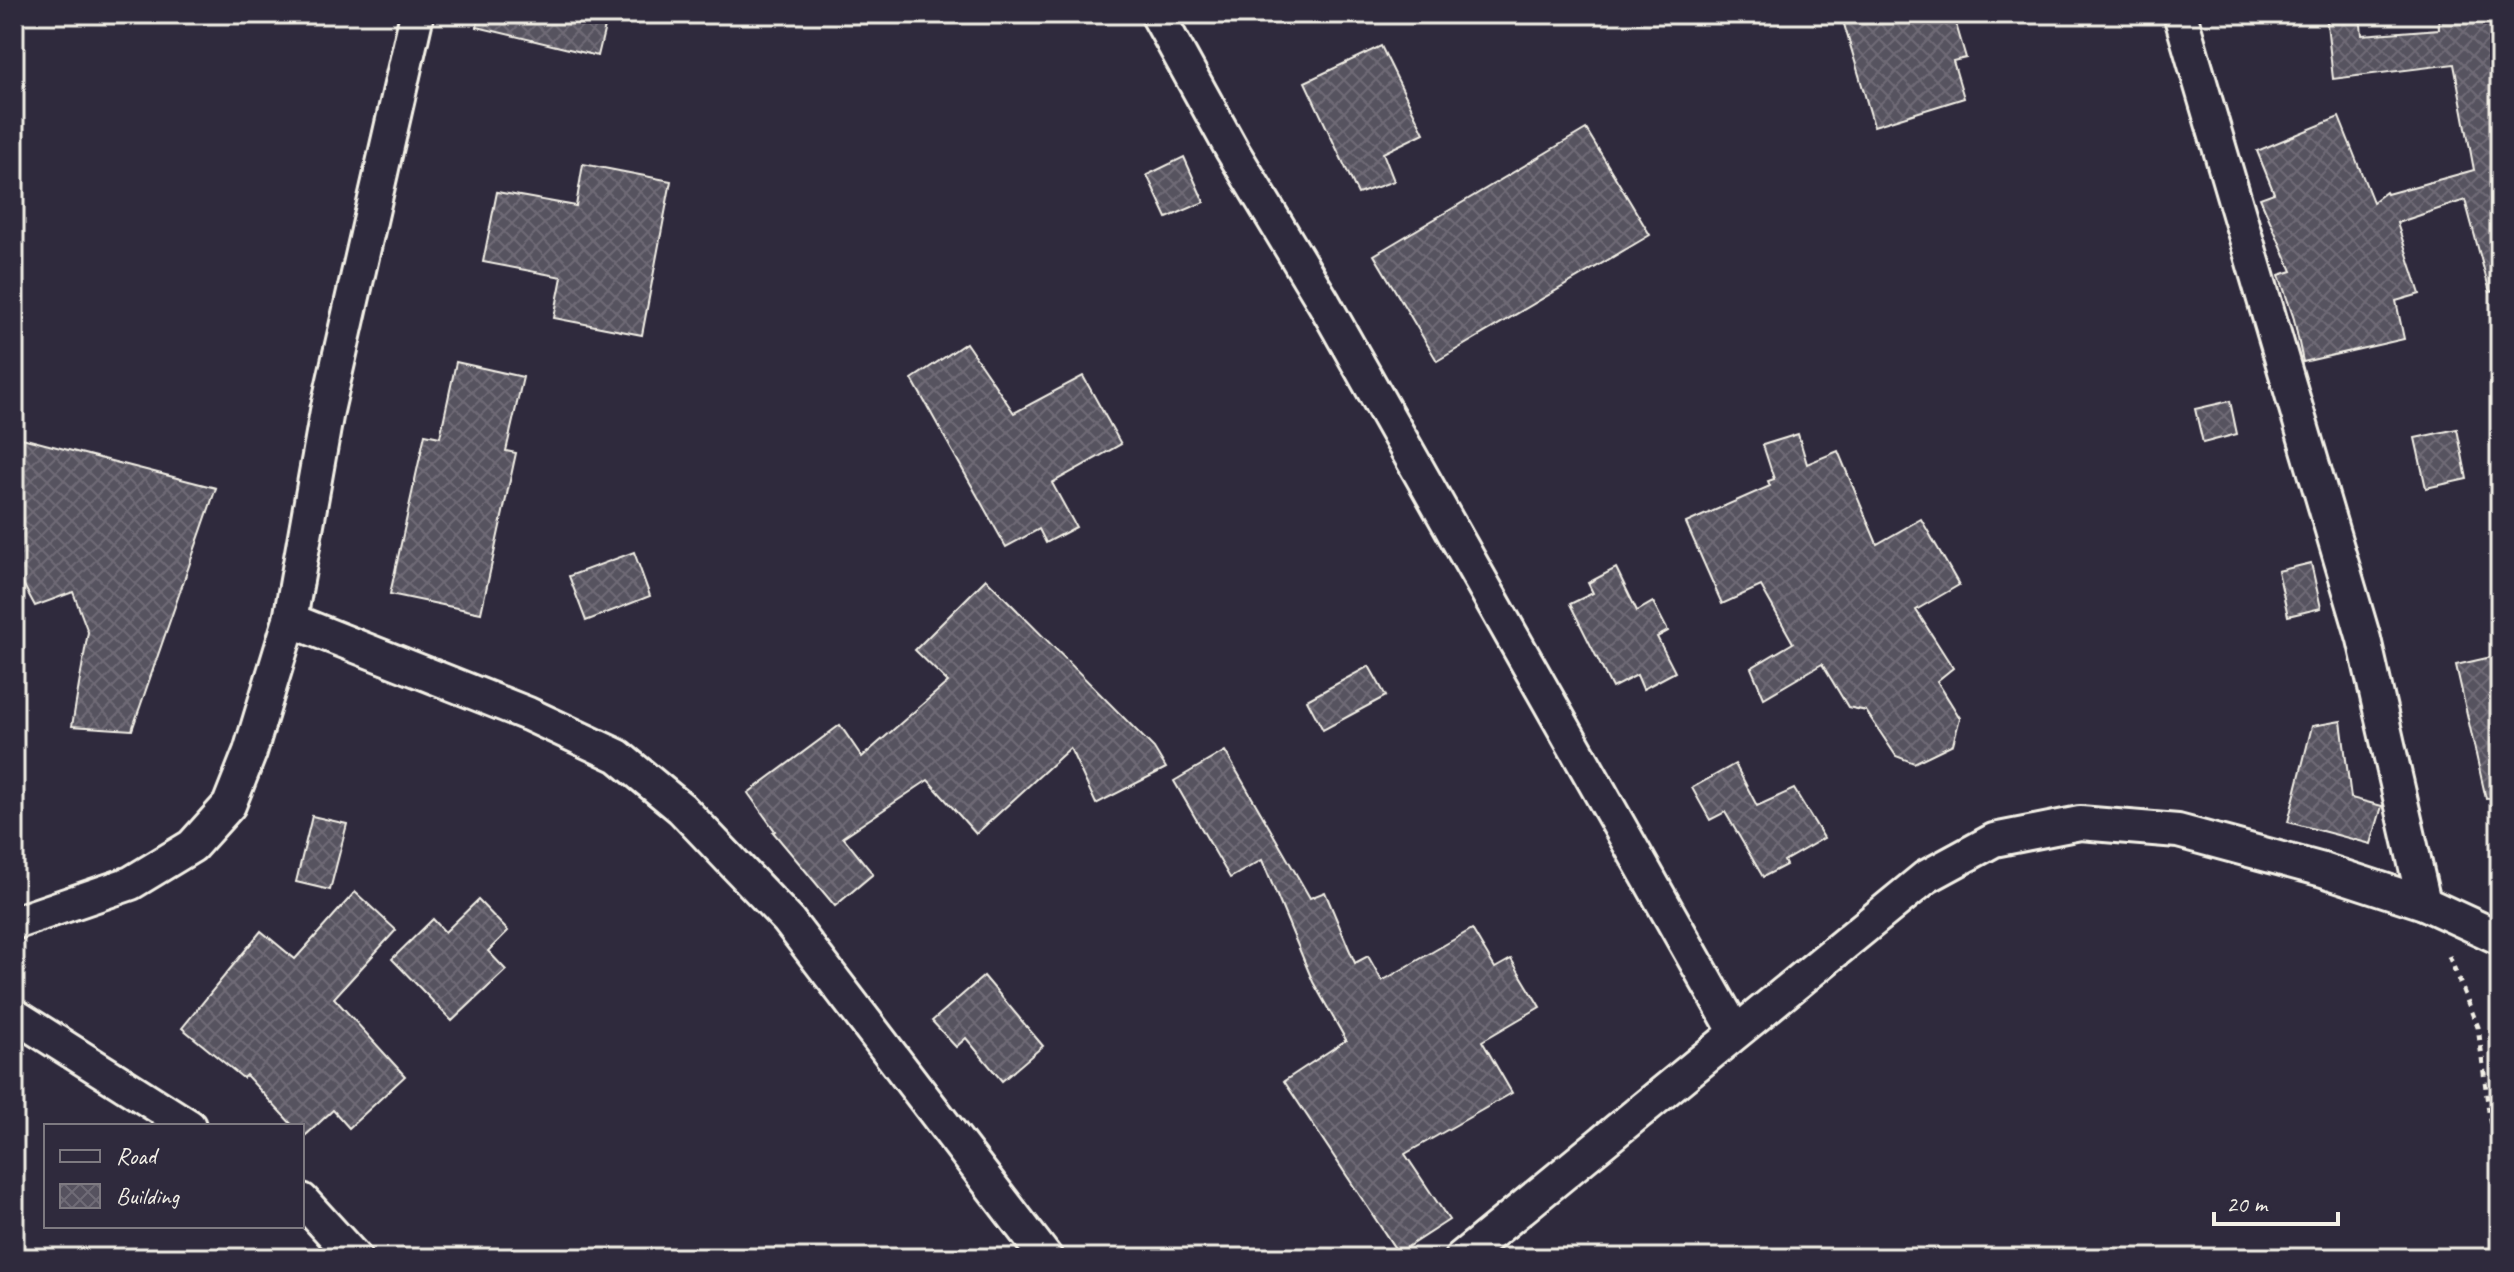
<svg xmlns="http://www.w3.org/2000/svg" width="2514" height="1272" font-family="Caveat,sans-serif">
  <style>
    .building { fill: url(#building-cross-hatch); stroke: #f4f1e8; stroke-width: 2 }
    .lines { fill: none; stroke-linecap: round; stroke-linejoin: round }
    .minor-casing { stroke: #f4f1e8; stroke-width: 38 }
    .path { stroke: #f4f1e8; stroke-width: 5; stroke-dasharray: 6 6; stroke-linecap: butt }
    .minor { stroke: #2f2a3d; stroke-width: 32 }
  </style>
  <defs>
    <pattern id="building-cross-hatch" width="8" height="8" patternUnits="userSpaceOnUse" patternTransform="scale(2)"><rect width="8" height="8" fill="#56525f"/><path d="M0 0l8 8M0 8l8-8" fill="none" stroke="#6f6b76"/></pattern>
  </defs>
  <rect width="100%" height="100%" fill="#2f2a3d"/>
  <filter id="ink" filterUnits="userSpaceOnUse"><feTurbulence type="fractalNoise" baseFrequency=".0125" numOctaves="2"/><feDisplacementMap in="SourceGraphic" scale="16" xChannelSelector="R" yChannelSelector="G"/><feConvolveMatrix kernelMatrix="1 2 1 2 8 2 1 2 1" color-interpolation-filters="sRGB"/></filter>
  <g filter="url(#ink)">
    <g class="building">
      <polygon points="479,14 608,14 598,56 477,27"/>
      <polygon points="1841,14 1953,14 1966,58 1953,61 1964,98 1874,126"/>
      <polygon points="2326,14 2360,14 2362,35 2439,29 2438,14 2500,14 2500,290 2490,292 2465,200 2397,223 2420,294 2396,301 2404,339 2303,362 2294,319 2279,275 2292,271 2260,198 2274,193 2257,151 2339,117 2373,202 2386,192 2387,194 2474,170 2454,64 2333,79"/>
      <polygon points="1381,46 1424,133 1383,153 1394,181 1358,194 1305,82"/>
      <polygon points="1586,129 1650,235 1437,361 1374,255"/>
      <polygon points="1184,157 1204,202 1167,218 1147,175"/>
      <polygon points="583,164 671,181 642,335 554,318 562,277 483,262 497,192 576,206"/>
      <polygon points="966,343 1014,413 1083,376 1121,444 1052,483 1076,527 1046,543 1039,529 1006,547 912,379"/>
      <polygon points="456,362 523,377 506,451 516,453 481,613 390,594 425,434 440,437"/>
      <polygon points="2230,401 2237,434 2203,443 2195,409"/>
      <polygon points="2457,429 2467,479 2426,488 2415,438"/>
      <polygon points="1798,434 1807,464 1838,451 1877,544 1921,519 1959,585 1916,610 1953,668 1937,681 1960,718 1953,744 1914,763 1896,756 1866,711 1848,707 1822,664 1764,698 1751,668 1793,643 1761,586 1722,604 1686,523 1770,486 1768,481 1774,479 1763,445"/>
      <polygon points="14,436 216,488 132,730 72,726 88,632 73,592 35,606 14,567"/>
      <polygon points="634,552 650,596 586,621 569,576"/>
      <polygon points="2311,563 2321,608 2288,616 2278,571"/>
      <polygon points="1616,568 1637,611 1653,602 1668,631 1657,637 1675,672 1643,689 1637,675 1612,688 1570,604 1593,593 1588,583"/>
      <polygon points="986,579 1154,748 1166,768 1096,804 1070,748 976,834 928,780 843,837 873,874 835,906 773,832 775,831 748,793 840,725 862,757 948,682 915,650"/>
      <polygon points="2500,655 2500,798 2486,799 2456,665"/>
      <polygon points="1369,666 1386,696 1323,730 1307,700"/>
      <polygon points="2341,721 2351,798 2382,806 2371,844 2288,822 2312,726"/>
      <polygon points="1225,751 1310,898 1325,892 1355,963 1368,956 1382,981 1472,929 1495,968 1511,959 1540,1007 1482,1041 1512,1093 1405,1154 1449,1220 1398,1253 1284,1081 1346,1040 1313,982 1262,860 1230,878 1174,781"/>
      <polygon points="1735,764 1757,806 1794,789 1824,838 1784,861 1786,865 1763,877 1725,812 1710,820 1692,788"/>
      <polygon points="312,816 347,824 330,890 296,882"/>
      <polygon points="355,892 396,930 334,998 405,1076 349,1128 333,1110 304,1137 302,1126 293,1126 246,1075 243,1078 182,1028 261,931 295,959"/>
      <polygon points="478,900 508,931 488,951 506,970 452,1021 392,959 433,919 445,932"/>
      <polygon points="984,976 1043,1046 1002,1081 966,1038 956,1047 932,1021"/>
    </g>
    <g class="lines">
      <defs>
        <g id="minor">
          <polyline points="1157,14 1232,150 1324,303 1735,1031"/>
          <polyline points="2180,14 2364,639 2424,903"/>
          <polyline points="290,620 528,714 618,756 681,808 788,920 1046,1258"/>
          <polyline points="14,923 131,883 192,846 229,805 250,752 290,620 327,411 417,14"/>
          <polyline points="14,1015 189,1126"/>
          <polyline points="302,1200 355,1258"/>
          <polyline points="1461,1258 1926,877 1994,840 2080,823 2178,831 2323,870 2424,903 2500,938"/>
        </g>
      </defs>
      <use href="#minor" class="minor-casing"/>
      <polyline class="path" points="2449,956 2478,1027 2493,1142 2500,1154"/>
      <use href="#minor" class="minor"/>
    </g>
  </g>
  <rect width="2514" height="1272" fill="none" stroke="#2f2a3d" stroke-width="48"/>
  <rect x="24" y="24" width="2466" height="1224" fill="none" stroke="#f4f1e8" stroke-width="3" filter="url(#ink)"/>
  <rect x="44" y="1124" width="260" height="104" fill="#2f2a3d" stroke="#7e7a81" stroke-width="2"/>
  <rect x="60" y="1150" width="40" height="12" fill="#2f2a3d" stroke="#7e7a81" stroke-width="2"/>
  <text x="116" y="1164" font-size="24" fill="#f4f1e8">Road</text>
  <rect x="60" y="1184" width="40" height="24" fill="url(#building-cross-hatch)" stroke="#7e7a81" stroke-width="2"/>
  <text x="116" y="1204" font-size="24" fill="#f4f1e8">Building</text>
  <path d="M2214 1212v12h124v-12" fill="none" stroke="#f4f1e8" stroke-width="4"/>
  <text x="2226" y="1212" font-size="24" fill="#f4f1e8" stroke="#2f2a3d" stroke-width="6" paint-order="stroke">20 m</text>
</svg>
